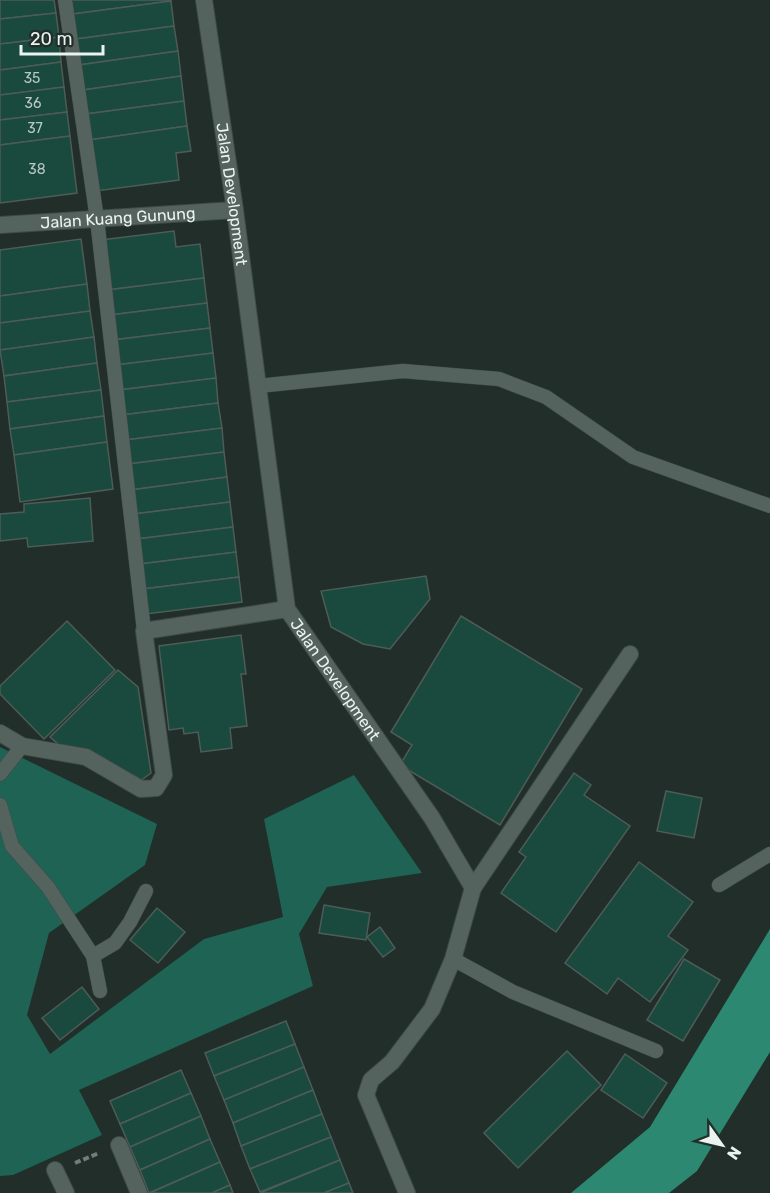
<svg xmlns="http://www.w3.org/2000/svg" width="770" height="1193" font-family="Rubik,sans-serif">
  <style>
    .forest { fill: #1e6353 }
    .water { fill: #2d8872 }
    .building { fill: #1a493d; stroke: #4e5c57; stroke-width: 1.5 }
    .lines { fill: none; stroke-linecap: round; stroke-linejoin: round }
    .service-casing { stroke: #404b48; stroke-width: 15 }
    .minor-casing { stroke: #404b48; stroke-width: 18 }
    .path { stroke: #737e7a; stroke-width: 4; stroke-dasharray: 6 3; stroke-linecap: butt }
    .service { stroke: #55635e; stroke-width: 14 }
    .minor { stroke: #55635e; stroke-width: 16 }
    .labels { text-anchor: middle; dominant-baseline: central; stroke-width: 5; stroke-linejoin: round; paint-order: stroke }
    .number-label { font-size: 14px; fill: #b7c8c3 }
    .street-label { font-size: 16px; fill: #ebf3f0; stroke: #212e2a }
  </style>
  <rect width="100%" height="100%" fill="#212e2a"/>
  <polygon class="forest" points="0,747 157,824 145,865 49,933 27,1015 50,1054 204,939 283,917 264,819 354,775 422,873 327,887 299,934 313,986 79,1090 102,1135 13,1175 0,1176"/>
  <polygon class="water" points="770,929 770,1052 697,1171 669,1193 571,1193 650,1127"/>
  <g class="building">
    <polygon points="0,0 54,0 56,13 0,19"/>
    <polygon points="71,0 171,0 171,1 73,14"/>
    <polygon points="171,1 174,26 76,39 73,14"/>
    <polygon points="56,13 59,37 0,44 0,19"/>
    <polygon points="174,26 178,51 79,65 76,39"/>
    <polygon points="59,37 61,62 0,70 0,44"/>
    <polygon points="178,51 181,76 83,90 79,65"/>
    <polygon points="61,62 64,87 0,95 0,70"/>
    <polygon points="181,76 184,101 86,114 83,90"/>
    <polygon points="64,87 67,112 0,120 0,95"/>
    <polygon points="184,101 187,126 89,140 86,114"/>
    <polygon points="67,112 70,136 0,145 0,120"/>
    <polygon points="187,126 191,151 176,153 179,180 96,191 89,140"/>
    <polygon points="70,136 77,193 0,203 0,145"/>
    <polygon points="174,231 176,247 200,244 204,278 107,290 101,240"/>
    <polygon points="81,239 87,284 0,296 0,250"/>
    <polygon points="204,278 207,303 110,315 107,290"/>
    <polygon points="87,284 90,311 0,323 0,296"/>
    <polygon points="207,303 210,328 113,340 110,315"/>
    <polygon points="90,311 94,337 0,350 0,323"/>
    <polygon points="210,328 213,353 116,365 113,340"/>
    <polygon points="94,337 97,363 4,376 0,350"/>
    <polygon points="213,353 216,378 119,390 116,365"/>
    <polygon points="97,363 101,390 7,402 4,376"/>
    <polygon points="216,378 218,403 122,415 119,390"/>
    <polygon points="101,390 104,416 10,429 7,402"/>
    <polygon points="218,403 222,428 125,440 122,415"/>
    <polygon points="104,416 107,442 14,455 10,429"/>
    <polygon points="222,428 224,452 128,464 125,440"/>
    <polygon points="107,442 113,489 20,502 14,455"/>
    <polygon points="224,452 227,477 131,490 128,464"/>
    <polygon points="227,477 230,502 134,514 131,490"/>
    <polygon points="90,498 93,541 28,547 27,538 0,541 0,514 24,512 24,504"/>
    <polygon points="230,502 233,527 137,539 134,514"/>
    <polygon points="233,527 236,552 140,564 137,539"/>
    <polygon points="236,552 239,577 143,589 140,564"/>
    <polygon points="426,576 430,599 390,649 363,644 331,627 321,591"/>
    <polygon points="239,577 242,602 146,614 143,589"/>
    <polygon points="461,616 582,689 500,825 400,765 412,745 391,732"/>
    <polygon points="67,621 115,670 44,739 0,694 0,686"/>
    <polygon points="241,635 246,674 241,674 247,726 230,728 232,748 201,752 198,732 184,734 183,728 169,730 159,646"/>
    <polygon points="118,670 138,687 151,773 139,782 65,750 50,737"/>
    <polygon points="574,773 591,785 584,795 630,826 556,932 501,893 526,857 519,852"/>
    <polygon points="666,791 702,798 694,838 657,831"/>
    <polygon points="639,862 693,902 668,936 688,950 650,1002 618,978 607,994 565,963"/>
    <polygon points="324,905 370,913 366,940 319,933"/>
    <polygon points="157,908 185,932 158,963 130,940"/>
    <polygon points="380,927 395,948 383,957 367,937"/>
    <polygon points="684,959 720,980 683,1041 647,1020"/>
    <polygon points="82,987 99,1009 60,1040 42,1018"/>
    <polygon points="286,1021 295,1044 214,1076 205,1053"/>
    <polygon points="295,1044 304,1067 224,1100 214,1076"/>
    <polygon points="567,1051 601,1085 518,1168 484,1133"/>
    <polygon points="625,1054 667,1083 643,1118 601,1090"/>
    <polygon points="304,1067 313,1090 233,1123 224,1100"/>
    <polygon points="181,1070 191,1093 120,1124 110,1101"/>
    <polygon points="313,1090 322,1114 241,1146 233,1123"/>
    <polygon points="191,1093 201,1116 130,1147 120,1124"/>
    <polygon points="322,1114 331,1137 250,1169 241,1146"/>
    <polygon points="201,1116 210,1139 140,1170 130,1147"/>
    <polygon points="331,1137 340,1160 260,1192 250,1169"/>
    <polygon points="210,1139 220,1162 149,1193 140,1170"/>
    <polygon points="340,1160 349,1183 324,1193 260,1193"/>
    <polygon points="220,1162 230,1185 212,1193 150,1193"/>
    <polygon points="349,1183 353,1193 324,1193"/>
    <polygon points="230,1185 233,1193 212,1193"/>
  </g>
  <g class="lines">
    <defs>
      <g id="service">
        <polyline points="65,0 97,219 144,631"/>
        <polyline points="258,386 403,371 499,379 546,397 633,457 770,506"/>
        <polyline points="0,774 22,746"/>
        <polyline points="0,805 12,846 48,887 93,956 100,991"/>
        <polyline points="719,885 770,854"/>
        <polyline points="93,956 115,943 130,922 146,891"/>
        <polyline points="453,959 513,992 656,1051"/>
      </g>
      <g id="minor">
        <path id="s1" d="M204,0L235,210L287,609L432,818L473,888L453,959L432,1009L392,1062L371,1080L366,1095L407,1193"/>
        <path id="s2" d="M0,225L235,210"/>
        <polyline points="0,733 22,746 86,757 141,789 156,788 164,775 144,631 287,609"/>
        <polyline points="473,888 630,654"/>
        <polyline points="119,1145 139,1193"/>
        <polyline points="55,1170 66,1193"/>
      </g>
    </defs>
    <use href="#service" class="service-casing"/>
    <use href="#minor" class="minor-casing"/>
    <polyline class="path" points="75,1163 99,1153"/>
    <use href="#service" class="service"/>
    <use href="#minor" class="minor"/>
  </g>
  <g class="labels">
    <g class="number-label">
      <text x="32" y="78">35</text>
      <text x="33" y="103">36</text>
      <text x="35" y="128">37</text>
      <text x="37" y="169">38</text>
    </g>
    <g class="street-label">
      <text stroke="none"><textPath href="#s1" startOffset="196">Jalan Development</textPath></text>
      <text stroke="none"><textPath href="#s2" startOffset="118">Jalan Kuang Gunung</textPath></text>
      <text stroke="none"><textPath href="#s1" startOffset="700">Jalan Development</textPath></text>
    </g>
  </g>
  <g transform="translate(722 1145) rotate(124)" stroke="#212e2a" stroke-width="4.5" paint-order="stroke">
  <path d="M0-4.5L10 22L0 15L-10 22Z" fill="#ebf3f0"/>
  <text y="-9" font-size="16" font-weight="bold" text-anchor="middle" fill="#ebf3f0">N</text>
  </g>
  <path d="M21 45v9h82v-9" fill="none" stroke="#ebf3f0" stroke-width="3"/>
  <text x="30" y="45" font-size="18" fill="#ebf3f0" stroke="#212e2a" stroke-width="4.5" paint-order="stroke">20 m</text>
</svg>
